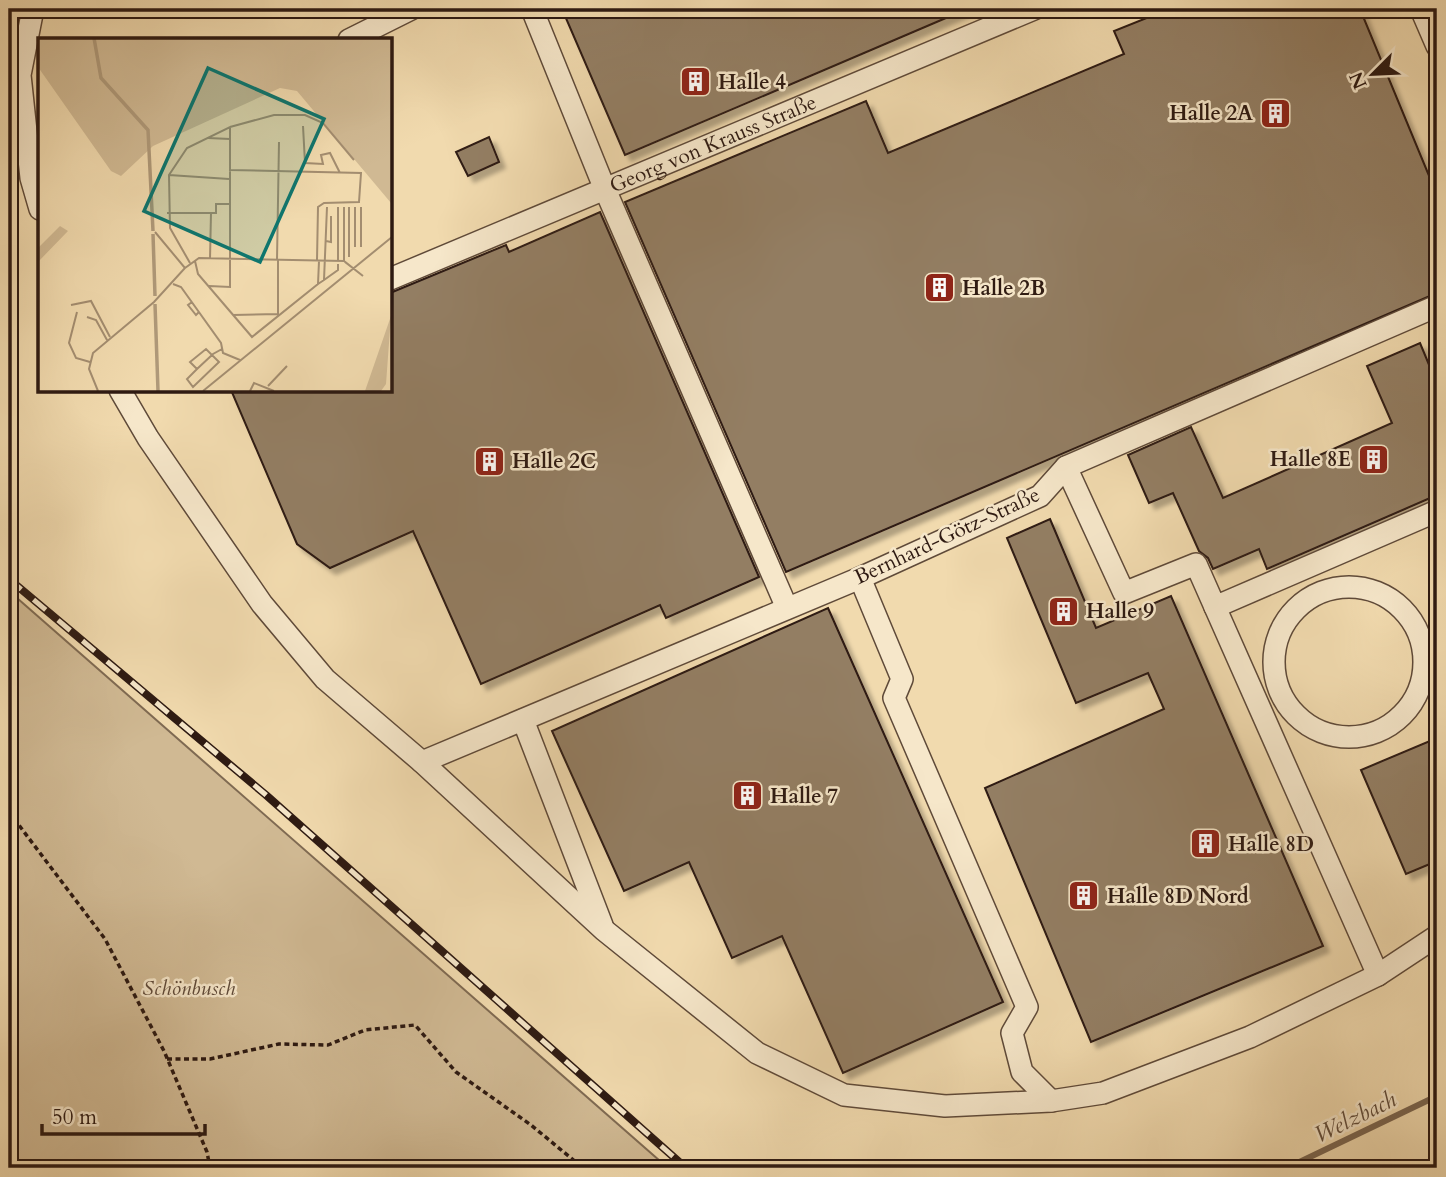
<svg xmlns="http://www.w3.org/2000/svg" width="1446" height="1177" font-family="Cardo,serif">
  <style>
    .green { fill: #d0b993; stroke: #7f6a52; stroke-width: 2 }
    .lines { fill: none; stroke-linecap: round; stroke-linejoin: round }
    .stream { stroke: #7b6650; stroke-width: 6 }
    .building { fill: #937e63; stroke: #2e1a12; stroke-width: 2; filter: url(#shadow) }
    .minor-casing { stroke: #5f4a39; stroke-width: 24 }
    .path { stroke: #2e1a12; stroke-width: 3.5; stroke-dasharray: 5 3.5; stroke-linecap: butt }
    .minor { stroke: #f6e7ca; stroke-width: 21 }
    .rail-casing { stroke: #2e1a12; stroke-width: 8 }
    .rail { stroke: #f6e7ca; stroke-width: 5; stroke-dasharray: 16; stroke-linecap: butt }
    .labels { text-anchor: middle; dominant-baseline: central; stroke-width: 5; stroke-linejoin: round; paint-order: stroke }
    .poi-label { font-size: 21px; font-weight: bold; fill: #2e1a12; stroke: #f6e7ca; text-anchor: start }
    .street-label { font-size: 21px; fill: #2e1a12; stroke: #f6e7ca }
    .park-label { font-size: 21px; font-style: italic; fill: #5f4a39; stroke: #f6e7ca }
    .water-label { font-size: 23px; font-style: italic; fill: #624d3b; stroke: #f6e7ca }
    .inset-river { fill: none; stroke: #af9979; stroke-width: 3.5 }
    .inset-road { fill: none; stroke: #a38d70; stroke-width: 2 }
    .view { fill: #0f766e; fill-opacity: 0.15; stroke: #0f766e; stroke-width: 3.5 }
    .inset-edge { fill: none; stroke: #2e1a12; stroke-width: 3.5 }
  </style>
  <defs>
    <filter id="shadow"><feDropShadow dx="6" dy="6" stdDeviation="2" flood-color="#0004"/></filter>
  </defs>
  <rect width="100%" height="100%" fill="#f1daae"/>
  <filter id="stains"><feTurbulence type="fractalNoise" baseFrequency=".00286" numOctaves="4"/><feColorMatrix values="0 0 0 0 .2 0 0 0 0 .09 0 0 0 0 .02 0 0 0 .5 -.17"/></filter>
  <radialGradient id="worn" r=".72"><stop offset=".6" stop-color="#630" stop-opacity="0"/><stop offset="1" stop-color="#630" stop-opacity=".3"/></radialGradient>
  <polygon class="green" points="9,591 668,1168 9,1168"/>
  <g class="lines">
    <polyline class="stream" points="1287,1168 1437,1096"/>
  </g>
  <g class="building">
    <polygon points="562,9 967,9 625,155"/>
    <polygon points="1169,9 1360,9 1437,195 1437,293 786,572 625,202 866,101 888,153 1124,54 1114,31"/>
    <polygon points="489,137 499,162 468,176 456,152"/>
    <polygon points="600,212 759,577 666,618 660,605 481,684 413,531 330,568 297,544 231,390 390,390 390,293 506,245 509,252"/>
    <polygon points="1420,343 1437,384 1437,495 1267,569 1259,549 1213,569 1208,558 1199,551 1173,493 1149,503 1128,455 1191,427 1223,498 1392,423 1367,366"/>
    <polygon points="1050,519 1096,628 1171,596 1323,946 1091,1042 985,788 1164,709 1148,673 1076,703 1007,538"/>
    <polygon points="828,608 1003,1002 843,1073 782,936 732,958 689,862 624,891 552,731"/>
    <polygon points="1437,738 1437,861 1406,874 1361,770"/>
  </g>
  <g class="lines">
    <defs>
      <g id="minor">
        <polyline points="33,9 20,75 31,178 40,209"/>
        <polyline points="532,9 604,187 787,608"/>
        <polyline points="1421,9 1437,46"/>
        <polyline points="349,40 411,9"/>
        <path id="s1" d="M390,279L1034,9"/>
        <polyline points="1437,306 1066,467 1040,496 860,578 422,762 604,930 757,1053 844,1095 945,1106 1051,1101 1103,1093 1250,1037 1378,975 1437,936"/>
        <polyline points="120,390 148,438 262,604 325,679 422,762"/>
        <polyline points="1066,467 1124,593 1196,564 1215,607 1437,511"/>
        <polyline points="860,578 902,679 894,698 1027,1007 1012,1033 1022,1072 1051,1101"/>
        <circle cx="1349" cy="662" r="75"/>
        <polyline points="1215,607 1378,975"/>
        <polyline points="523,720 602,925"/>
      </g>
    </defs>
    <use href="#minor" class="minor-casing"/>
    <g class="path">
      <polyline points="9,812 105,939 164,1051 207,1152 210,1168"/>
      <polyline points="167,1059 210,1059 279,1044 328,1045 365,1030 415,1025 456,1072 531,1125 583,1168"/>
    </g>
    <use href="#minor" class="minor"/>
    <defs>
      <polyline id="rail" points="9,579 266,795 686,1168"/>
    </defs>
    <use href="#rail" class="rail-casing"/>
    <use href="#rail" class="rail"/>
  </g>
  <defs>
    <symbol id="building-square" viewBox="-11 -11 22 22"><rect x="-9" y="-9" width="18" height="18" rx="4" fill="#8f2418" stroke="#f6e7ca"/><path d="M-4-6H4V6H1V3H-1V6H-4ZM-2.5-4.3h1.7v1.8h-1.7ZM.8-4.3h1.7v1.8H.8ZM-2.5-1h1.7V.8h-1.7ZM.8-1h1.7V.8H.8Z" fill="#fff"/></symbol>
  </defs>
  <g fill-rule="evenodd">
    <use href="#building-square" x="678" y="64" width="35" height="35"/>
    <use href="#building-square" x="1258" y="96" width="35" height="35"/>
    <use href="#building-square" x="922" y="270" width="35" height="35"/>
    <use href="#building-square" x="1356" y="442" width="35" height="35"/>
    <use href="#building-square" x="472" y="444" width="35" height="35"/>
    <use href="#building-square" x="1046" y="594" width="35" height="35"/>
    <use href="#building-square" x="730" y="778" width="35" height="35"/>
    <use href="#building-square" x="1188" y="826" width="35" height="35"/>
    <use href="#building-square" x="1066" y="878" width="35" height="35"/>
  </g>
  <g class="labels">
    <g class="poi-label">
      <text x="718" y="82">Halle 4</text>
      <text x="1253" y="113" text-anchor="end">Halle 2A</text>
      <text x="962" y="288">Halle 2B</text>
      <text x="1351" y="459" text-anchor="end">Halle 8E</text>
      <text x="512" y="461">Halle 2C</text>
      <text x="1086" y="611">Halle 9</text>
      <text x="770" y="796">Halle 7</text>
      <text x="1228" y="844">Halle 8D</text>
      <text x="1107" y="896">Halle 8D Nord</text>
    </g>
    <g class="street-label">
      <text stroke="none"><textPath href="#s1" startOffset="350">Georg von Krauss Straße</textPath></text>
      <text transform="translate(947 536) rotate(-25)">Bernhard-Götz-Straße</text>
    </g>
    <g class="park-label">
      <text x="189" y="988">Schönbusch</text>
    </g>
    <g class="water-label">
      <text transform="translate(1355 1117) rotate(-26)">Welzbach</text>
    </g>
  </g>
  <g transform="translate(38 38)">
    <rect width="354" height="354" fill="#f1daae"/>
    <path d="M0,0H353V165L259,53L242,50L115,108L83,138L73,133L0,29ZM22,188L30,193L0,224V210ZM353,278L348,346L343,353H327Z" fill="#d0b993"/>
    <path class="inset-river" d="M56,0L63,40L110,92L115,193M115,196L117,258M117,266L120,353"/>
    <path class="inset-road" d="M265,88L267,125L285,126L283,117L292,115L302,135M192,89L236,77H267L285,85L316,122M170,100L192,101M191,132L323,135L321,164L286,165L280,169L279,222M131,137L191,141M129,175H173M288,203L293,204V178M317,209V169M323,209V169M311,219V169M172,221L173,175H178V166H193M239,222L241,104M157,223L160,236L214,299L280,246L281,223M300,223V169M306,223V169M307,224L325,238M152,225L132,190L131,137L149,110L192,89V249L171,248M147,230L161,220L306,223L325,238M286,242L300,232V226M135,246L143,249L183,305L185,315L202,322M280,246L286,242L289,169M154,264L150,267L158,277L161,274M33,267L53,263L72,299M39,274L31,305L38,320L52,324M195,277L240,276V222M49,279L58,282L69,302M159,331L152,324L168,311L181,324L155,349L149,341L159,331L174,317L175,316L184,311M230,348L249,328M60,353L51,331L55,315L116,264L147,230L117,194M165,353L354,199M212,353L216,345L236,353"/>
    <path class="view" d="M170,30L286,81L222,224L106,173Z"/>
    <rect width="354" height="354" class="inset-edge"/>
  </g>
  <rect width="1446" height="1177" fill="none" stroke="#f1daae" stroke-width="35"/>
  <rect x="10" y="10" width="1425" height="1156" fill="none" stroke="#2e1a12" stroke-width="3.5"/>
  <rect x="18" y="18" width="1411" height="1142" fill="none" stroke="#2e1a12" stroke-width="2"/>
  <g transform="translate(1373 74) rotate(246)" stroke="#f6e7ca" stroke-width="5" paint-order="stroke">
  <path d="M0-5L12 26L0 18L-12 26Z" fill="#2e1a12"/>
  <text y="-10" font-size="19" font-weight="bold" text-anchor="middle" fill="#2e1a12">N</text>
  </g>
  <path d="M42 1124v10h163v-10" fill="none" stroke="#2e1a12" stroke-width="3.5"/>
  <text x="52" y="1124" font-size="21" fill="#2e1a12" stroke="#f6e7ca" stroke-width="5" paint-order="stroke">50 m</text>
  <rect width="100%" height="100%" filter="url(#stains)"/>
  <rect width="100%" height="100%" fill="url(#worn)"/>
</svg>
